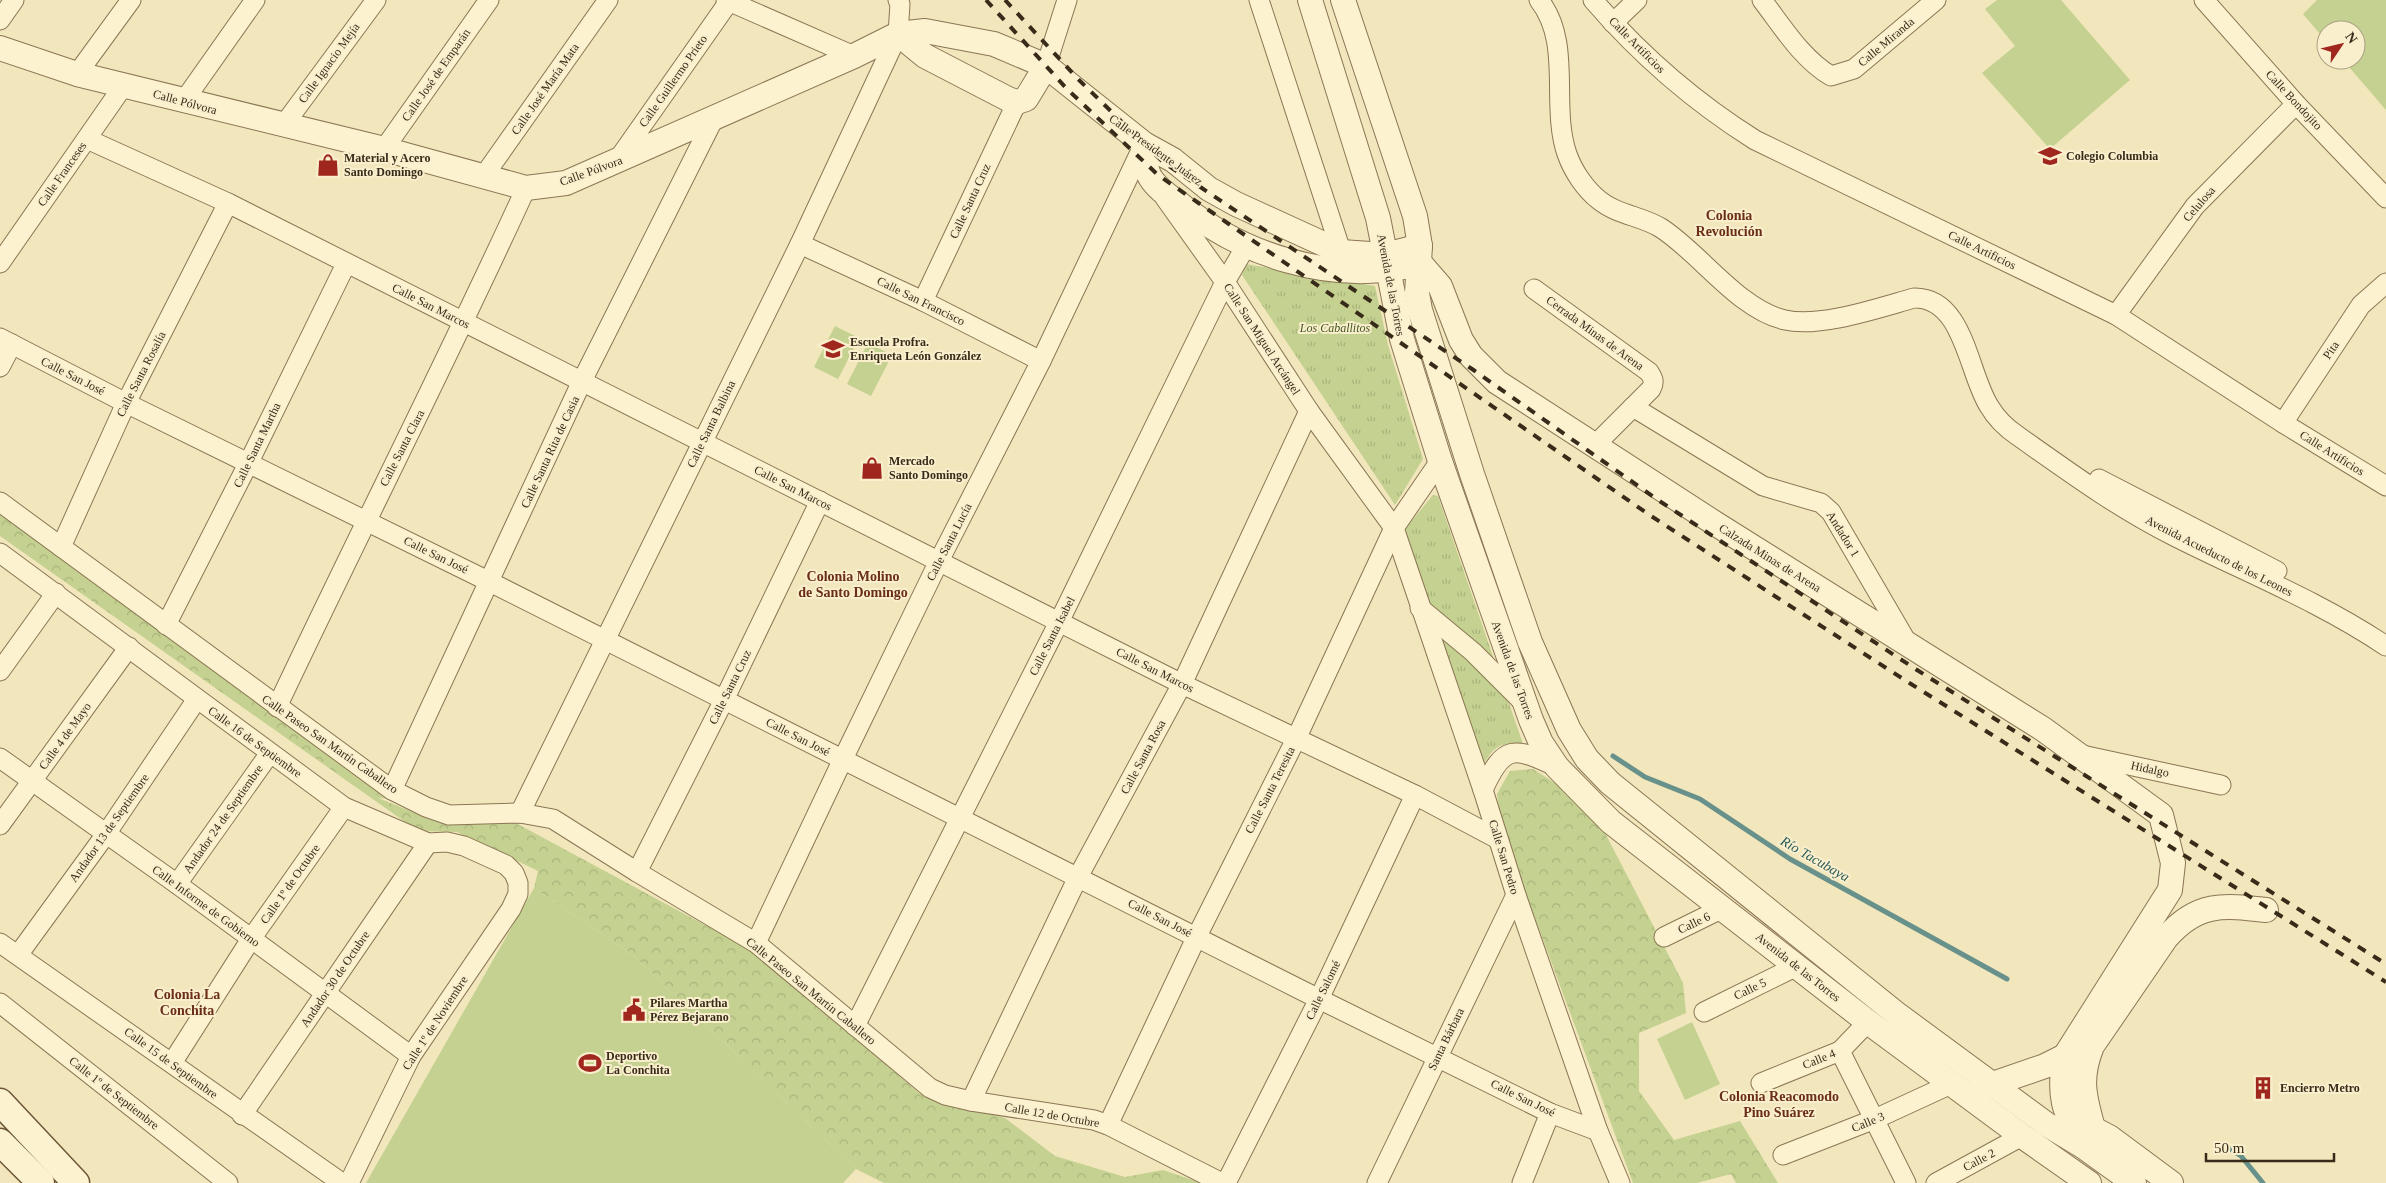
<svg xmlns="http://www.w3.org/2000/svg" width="2386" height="1183" font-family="'Times New Roman',serif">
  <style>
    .forest { fill: url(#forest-crowns) }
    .park { fill: url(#park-tufts) }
    .pitch { fill: #c4d190 }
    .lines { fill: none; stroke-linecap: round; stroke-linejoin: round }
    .stream { stroke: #67918a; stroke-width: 5 }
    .minor-casing { stroke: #8b7654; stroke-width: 21 }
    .tertiary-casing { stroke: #8b7654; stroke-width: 26 }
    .secondary-casing { stroke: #6d5638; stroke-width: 29 }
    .minor { stroke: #fcf2d0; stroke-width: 19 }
    .tertiary { stroke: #fcf2d0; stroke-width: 24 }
    .secondary { stroke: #fcf2d0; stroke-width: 26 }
    .rail { stroke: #392b1a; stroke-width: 4; stroke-dasharray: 9 9; stroke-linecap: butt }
    .labels { text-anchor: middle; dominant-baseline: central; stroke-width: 4; stroke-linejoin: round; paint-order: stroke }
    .street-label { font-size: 12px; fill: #392b1a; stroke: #f9efcd }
    .poi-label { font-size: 12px; font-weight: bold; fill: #392b1a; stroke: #f9efcd; text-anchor: start }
    .park-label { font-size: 12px; font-style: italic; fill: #45571f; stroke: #f9efcd }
    .neighbourhood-label { font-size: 14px; font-weight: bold; fill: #6a2e16; stroke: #f9efcd }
    .water-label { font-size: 14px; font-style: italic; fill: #285a5a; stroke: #f9efcd }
  </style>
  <defs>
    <pattern id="forest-crowns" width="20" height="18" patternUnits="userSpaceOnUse" patternTransform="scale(1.25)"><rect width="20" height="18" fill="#c4d190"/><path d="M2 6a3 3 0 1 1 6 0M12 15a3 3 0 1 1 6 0" fill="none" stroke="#a9b47c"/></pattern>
    <pattern id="park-tufts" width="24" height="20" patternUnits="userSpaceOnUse" patternTransform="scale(1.25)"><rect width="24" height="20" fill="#c4d190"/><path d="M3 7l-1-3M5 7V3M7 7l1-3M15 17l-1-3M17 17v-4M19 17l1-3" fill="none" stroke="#a9b47c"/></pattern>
  </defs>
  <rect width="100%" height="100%" fill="#f2e6bc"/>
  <g class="forest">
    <polygon points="0,506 401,799 378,798 435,821 512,821 757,953 920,1094 1005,1118 1055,1156 1125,1177 1163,1170 1201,1183 884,1183 856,1169 634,956 534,888 538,871 457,832 418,831 0,536"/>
    <polygon points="1533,769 1577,797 1604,831 1683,983 1686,1013 1639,1033 1639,1091 1674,1140 1740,1121 1778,1183 1736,1183 1731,1174 1697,1183 1633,1183 1501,826 1497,794 1510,771"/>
  </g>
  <g class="park">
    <polygon points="1246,264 1375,286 1388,345 1423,459 1395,505 1242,275"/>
    <path d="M1433,495L1438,496L1522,741L1521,746C1504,741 1493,746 1485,762L1482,761L1399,536Z"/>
  </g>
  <g class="pitch">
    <polygon points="1997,0 2061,0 2130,80 2050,149 1982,73 2015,46 1985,9"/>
    <polygon points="2317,0 2386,0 2386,110 2343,60 2356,60 2356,30 2326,30 2326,41 2303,14"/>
    <polygon points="835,326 859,338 838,379 814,367"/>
    <polygon points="868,343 892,355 871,396 847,384"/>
    <polygon points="534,888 634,956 856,1169 843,1183 366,1183"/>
    <polygon points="1692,1022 1720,1084 1685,1100 1657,1039"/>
  </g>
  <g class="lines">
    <g class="stream">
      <polyline points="1613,756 1645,777 1700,799 1790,859 2007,979"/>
      <polyline points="2227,1147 2241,1156 2263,1183"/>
    </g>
    <defs>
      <g id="minor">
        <polyline points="726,0 854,56"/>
        <polyline points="1259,0 1344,260"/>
        <path d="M1539,0C1573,43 1550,105 1567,154C1573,171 1585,189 1599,200C1617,215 1642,216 1661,228C1700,253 1739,310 1785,320C1820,328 1878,308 1914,298C1964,297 1968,373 1989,406C1996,418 2006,428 2018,436C2069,472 2118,508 2174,536C2245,572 2319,601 2386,646"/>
        <path d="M1593,0C1641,56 1693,101 1755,140L2116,315L2283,423L2386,486"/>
        <path d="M1762,0C1782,26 1802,59 1831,76L1854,69L1936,0"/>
        <polyline points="2204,0 2296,104 2386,198"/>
        <polyline points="0,20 14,0"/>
        <polyline points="1613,23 1637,0"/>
        <polyline points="1046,66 1067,0"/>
        <polyline points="77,74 131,0"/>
        <polyline points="183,102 255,0"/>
        <polyline points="283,126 376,0"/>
        <polyline points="87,139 228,203 1182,684 1415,795 1498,839"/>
        <polyline points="384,149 489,0"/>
        <polyline points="617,161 730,0"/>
        <polyline points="483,177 608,0"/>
        <polyline points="1165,198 1225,282 1309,411 1394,528 1483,790 1516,895 1598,1131 1620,1183"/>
        <polyline points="800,244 923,301 1041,361"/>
        <polyline points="0,263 124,85"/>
        <path d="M1534,289L1649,372C1653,378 1655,382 1651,389L1594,446"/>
        <polyline points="923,301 1017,102"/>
        <polyline points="2116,315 2195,206 2296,104"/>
        <polyline points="0,338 126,403 490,582 1319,999 1550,1113 1598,1131"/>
        <polyline points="0,367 12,344"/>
        <polyline points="1633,407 1763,486 1821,503 1831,512 1908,644"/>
        <polyline points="2283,423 2361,305 2386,283"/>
        <polyline points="2099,479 2277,571"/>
        <polyline points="0,502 392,790 426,807 449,815 520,813 553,819 637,872 756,943 930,1088 945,1095 971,1101 1094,1120 1108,1125 1222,1183"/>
        <polyline points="61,547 126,403 228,203"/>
        <polyline points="0,553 344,807 428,843 447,842 464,846 506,865 514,873 518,883 518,894 511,909 411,1056 349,1183"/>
        <polyline points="1420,608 1473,652 1525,704"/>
        <polyline points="166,625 248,464 346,264"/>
        <polyline points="0,671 56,593"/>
        <path d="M277,707C359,533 446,363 526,188"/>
        <polyline points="2082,755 2221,785"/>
        <polyline points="0,758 177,884 411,1056"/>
        <polyline points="392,790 582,381 714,118"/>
        <path d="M1483,790C1504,743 1514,747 1557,767"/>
        <polyline points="520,813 800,244 898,34 900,4 898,0"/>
        <polyline points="0,825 129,647"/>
        <polyline points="637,872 724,700 820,501"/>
        <polyline points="177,884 270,753"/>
        <polyline points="1664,937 1723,908"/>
        <polyline points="0,943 342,1183"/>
        <polyline points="756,943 843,759 939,561 1041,361 1144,144"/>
        <polyline points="18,955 106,834 197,699"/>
        <polyline points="0,1003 228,1183"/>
        <polyline points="1704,1012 1797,966"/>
        <polyline points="855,1026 1059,622 1225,282 1246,246"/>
        <polyline points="1840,1051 1906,1183"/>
        <polyline points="172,1063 251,939 344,807"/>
        <polyline points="1761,1083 1840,1051 1868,1022"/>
        <polyline points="971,1101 1078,877 1182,684 1309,411"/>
        <polyline points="242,1115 428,843"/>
        <polyline points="1108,1125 1197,936 1296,739 1394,528 1440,461"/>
        <polyline points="1783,1155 1875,1119 1951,1084"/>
        <polyline points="1226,1183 1319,999 1415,795"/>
        <polyline points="1377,1183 1516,895"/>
        <polyline points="1522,1183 1550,1113"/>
        <polyline points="1936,1183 2022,1136"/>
      </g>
      <g id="tertiary">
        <polyline points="1310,0 1378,218 1402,339 1440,461 1531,720 1541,743 1557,767 1611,822 1868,1022 2022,1136 2089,1183"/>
        <polyline points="1343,0 1415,216 1420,246 1417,293 1420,310 1472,474 1530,642 1569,730 1587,759 1610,783 1898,1015 2046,1124 2084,1147 2134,1183"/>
        <polyline points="898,34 925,56 1008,99 1017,102 1026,99 1046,66"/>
        <polyline points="0,48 77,74 384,149 526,188 566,183 854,56 898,34 925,31 994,44 1046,66 1144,144 1173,160 1209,189 1236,204 1341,252 1385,255 1420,246"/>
        <path d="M1144,144C1145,154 1145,169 1150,177C1157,189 1170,197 1181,205C1241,254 1326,282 1404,267"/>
        <path d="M1420,263L1440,286L1461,340L1471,356L1497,382L1716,524L2043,729L2161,815L2173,863L2170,890L2065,1056C2058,1095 2063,1111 2083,1145"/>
        <polyline points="1981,1088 2045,1066 2065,1056"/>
        <polyline points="2080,1122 2109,1137 2171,1183"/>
        <path d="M2093,1128C2084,1096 2079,1078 2092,1046L2166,938C2197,902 2223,905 2266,910"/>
      </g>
      <g id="secondary">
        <polyline points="0,1102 76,1183"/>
        <polyline points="0,1142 41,1183"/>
      </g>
    </defs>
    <use href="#minor" class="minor-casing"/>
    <use href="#tertiary" class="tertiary-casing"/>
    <use href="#secondary" class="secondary-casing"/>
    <use href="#minor" class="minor"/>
    <use href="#tertiary" class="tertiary"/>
    <use href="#secondary" class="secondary"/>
    <g class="rail">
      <polyline points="986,0 1067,89 1158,175 1651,516 1911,684 2386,982"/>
      <polyline points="1005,0 1079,80 1163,162 1472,369 1661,502 1917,670 2386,964"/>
    </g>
  </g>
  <defs>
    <symbol id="school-bare" viewBox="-9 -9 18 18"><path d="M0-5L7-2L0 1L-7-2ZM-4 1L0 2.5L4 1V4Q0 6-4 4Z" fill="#a0271e" stroke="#f9efcd" stroke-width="2.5" paint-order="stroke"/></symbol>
    <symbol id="shop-bare" viewBox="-9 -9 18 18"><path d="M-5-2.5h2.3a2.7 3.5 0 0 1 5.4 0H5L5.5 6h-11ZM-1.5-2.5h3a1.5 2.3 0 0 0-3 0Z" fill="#a0271e" stroke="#f9efcd" stroke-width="2.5" paint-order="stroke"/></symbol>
    <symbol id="civic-bare" viewBox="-9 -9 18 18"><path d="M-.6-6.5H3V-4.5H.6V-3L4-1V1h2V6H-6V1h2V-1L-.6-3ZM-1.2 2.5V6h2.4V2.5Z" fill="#a0271e" stroke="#f9efcd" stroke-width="2.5" paint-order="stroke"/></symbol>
    <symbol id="stadium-bare" viewBox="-9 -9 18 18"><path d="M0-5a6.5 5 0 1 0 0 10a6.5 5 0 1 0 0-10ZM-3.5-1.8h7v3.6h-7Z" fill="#a0271e" stroke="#f9efcd" stroke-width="2.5" paint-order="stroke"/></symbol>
    <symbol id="building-bare" viewBox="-9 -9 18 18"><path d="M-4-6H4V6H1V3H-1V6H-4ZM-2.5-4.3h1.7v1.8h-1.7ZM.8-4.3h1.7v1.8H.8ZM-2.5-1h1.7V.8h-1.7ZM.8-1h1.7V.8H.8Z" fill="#a0271e" stroke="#f9efcd" stroke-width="2.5" paint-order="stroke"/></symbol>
  </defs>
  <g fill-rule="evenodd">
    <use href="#school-bare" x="2034" y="140" width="32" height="32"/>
    <use href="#shop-bare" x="312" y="149" width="32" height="32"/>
    <use href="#school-bare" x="817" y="333" width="32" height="32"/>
    <use href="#shop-bare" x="856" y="452" width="32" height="32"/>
    <use href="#civic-bare" x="618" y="994" width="32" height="32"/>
    <use href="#stadium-bare" x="574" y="1047" width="32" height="32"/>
    <use href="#building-bare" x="2247" y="1072" width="32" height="32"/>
  </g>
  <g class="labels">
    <g class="street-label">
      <text transform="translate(1886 42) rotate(-40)">Calle Miranda</text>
      <text transform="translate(1637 45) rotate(45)">Calle Artificios</text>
      <text transform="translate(329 63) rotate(-54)">Calle Ignacio Mejía</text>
      <text transform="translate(436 75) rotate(-55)">Calle José de Emparán</text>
      <text transform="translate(673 81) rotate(-55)">Calle Guillermo Prieto</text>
      <text transform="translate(545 89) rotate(-55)">Calle José María Mata</text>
      <text transform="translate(2294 100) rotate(47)">Calle Bondojito</text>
      <text transform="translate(185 102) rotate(15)">Calle Pólvora</text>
      <text transform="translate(1156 150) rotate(36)">Calle Presidente Juárez</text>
      <text transform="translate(591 171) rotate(-20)">Calle Pólvora</text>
      <text transform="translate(62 174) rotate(-55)">Calle Franceses</text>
      <text transform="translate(970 201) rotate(-65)">Calle Santa Cruz</text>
      <text transform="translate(2199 204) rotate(-49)">Celulosa</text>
      <text transform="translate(1982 250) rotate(26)">Calle Artificios</text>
      <text transform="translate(1391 285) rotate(79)">Avenida de las Torres</text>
      <text transform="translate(921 301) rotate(26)">Calle San Francisco</text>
      <text transform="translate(431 306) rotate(27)">Calle San Marcos</text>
      <text transform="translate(1595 333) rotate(36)">Cerrada Minas de Arena</text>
      <text transform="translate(1262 339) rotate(57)">Calle San Miguel Arcángel</text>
      <text transform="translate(2331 350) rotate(-56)">Pita</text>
      <text transform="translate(141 374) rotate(-63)">Calle Santa Rosalía</text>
      <text transform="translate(73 376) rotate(27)">Calle San José</text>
      <text transform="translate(711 424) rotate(-64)">Calle Santa Balbina</text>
      <text transform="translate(257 445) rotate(-64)">Calle Santa Martha</text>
      <text transform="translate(402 448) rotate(-63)">Calle Santa Clara</text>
      <text transform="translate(550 452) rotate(-65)">Calle Santa Rita de Casia</text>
      <text transform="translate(2332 453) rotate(32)">Calle Artificios</text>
      <text transform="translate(793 488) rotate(27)">Calle San Marcos</text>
      <text transform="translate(1843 534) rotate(58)">Andador 1</text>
      <text transform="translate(949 542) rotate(-63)">Calle Santa Lucía</text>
      <text transform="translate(436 555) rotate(26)">Calle San José</text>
      <text transform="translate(2219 556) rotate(27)">Avenida Acueducto de los Leones</text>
      <text transform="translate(1770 558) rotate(32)">Calzada Minas de Arena</text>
      <text transform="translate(1052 636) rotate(-63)">Calle Santa Isabel</text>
      <text transform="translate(1155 670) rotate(27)">Calle San Marcos</text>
      <text transform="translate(1513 670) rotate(70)">Avenida de las Torres</text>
      <text transform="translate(730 687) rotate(-64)">Calle Santa Cruz</text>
      <text transform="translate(65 736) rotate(-54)">Calle 4 de Mayo</text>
      <text transform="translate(798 737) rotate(27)">Calle San José</text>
      <text transform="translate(255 742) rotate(36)">Calle 16 de Septiembre</text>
      <text transform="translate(330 744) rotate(35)">Calle Paseo San Martín Caballero</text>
      <text transform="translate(1143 757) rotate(-62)">Calle Santa Rosa</text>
      <text transform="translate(2150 769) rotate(12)">Hidalgo</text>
      <text transform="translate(1270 790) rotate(-63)">Calle Santa Teresita</text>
      <text transform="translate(223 819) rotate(-55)">Andador 24 de Septiembre</text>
      <text transform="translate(109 828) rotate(-55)">Andador 13 de Septiembre</text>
      <text transform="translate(1504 857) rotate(73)">Calle San Pedro</text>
      <text transform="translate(290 884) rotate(-55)">Calle 1º de Octubre</text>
      <text transform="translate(206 906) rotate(36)">Calle Informe de Gobierno</text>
      <text transform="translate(1160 918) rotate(27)">Calle San José</text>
      <text transform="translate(1694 923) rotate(-26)">Calle 6</text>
      <text transform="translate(1798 967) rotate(38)">Avenida de las Torres</text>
      <text transform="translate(335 979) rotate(-56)">Andador 30 de Octubre</text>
      <text transform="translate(1750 989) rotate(-26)">Calle 5</text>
      <text transform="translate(1323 990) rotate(-64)">Calle Salomé</text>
      <text transform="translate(811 991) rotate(39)">Calle Paseo San Martín Caballero</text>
      <text transform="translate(435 1023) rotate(-57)">Calle 1º de Noviembre</text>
      <text transform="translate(1446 1039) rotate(-64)">Santa Bárbara</text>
      <text transform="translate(1819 1059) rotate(-22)">Calle 4</text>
      <text transform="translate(171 1063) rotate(36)">Calle 15 de Septiembre</text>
      <text transform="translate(114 1093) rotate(38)">Calle 1º de Septiembre</text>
      <text transform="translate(1523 1098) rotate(26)">Calle San José</text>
      <text transform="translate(1052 1115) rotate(10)">Calle 12 de Octubre</text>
      <text transform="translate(1868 1122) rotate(-22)">Calle 3</text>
      <text transform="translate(1979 1160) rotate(-28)">Calle 2</text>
    </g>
    <g class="poi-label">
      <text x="2066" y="156">Colegio Columbia</text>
      <text x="344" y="158">Material y Acero<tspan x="344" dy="14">Santo Domingo</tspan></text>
      <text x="850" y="342">Escuela Profra.<tspan x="850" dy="14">Enriqueta León González</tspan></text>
      <text x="889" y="461">Mercado<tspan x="889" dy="14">Santo Domingo</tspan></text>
      <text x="650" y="1003">Pilares Martha<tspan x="650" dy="14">Pérez Bejarano</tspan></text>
      <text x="606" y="1056">Deportivo<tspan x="606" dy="14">La Conchita</tspan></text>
      <text x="2280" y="1088">Encierro Metro</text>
    </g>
    <g class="park-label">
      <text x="1335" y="328">Los Caballitos</text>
    </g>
    <g class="neighbourhood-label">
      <text x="1729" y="215">Colonia<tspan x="1729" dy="16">Revolución</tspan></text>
      <text x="853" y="576">Colonia Molino<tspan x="853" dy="16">de Santo Domingo</tspan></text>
      <text x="187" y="994">Colonia La<tspan x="187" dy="16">Conchita</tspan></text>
      <text x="1779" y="1096">Colonia Reacomodo<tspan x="1779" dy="16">Pino Suárez</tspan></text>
    </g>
    <g class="water-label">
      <text transform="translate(1815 859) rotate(30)">Río Tacubaya</text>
    </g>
  </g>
  <g transform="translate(2341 45) rotate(55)"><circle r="24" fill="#f9efcd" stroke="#aca185"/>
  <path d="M0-4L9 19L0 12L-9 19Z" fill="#a0271e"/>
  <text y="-8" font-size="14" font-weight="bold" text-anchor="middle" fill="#392b1a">N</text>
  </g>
  <path d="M2206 1153v8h128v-8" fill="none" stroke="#392b1a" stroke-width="2.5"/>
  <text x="2214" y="1153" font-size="15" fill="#392b1a" stroke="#f9efcd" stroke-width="4" paint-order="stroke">50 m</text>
</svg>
